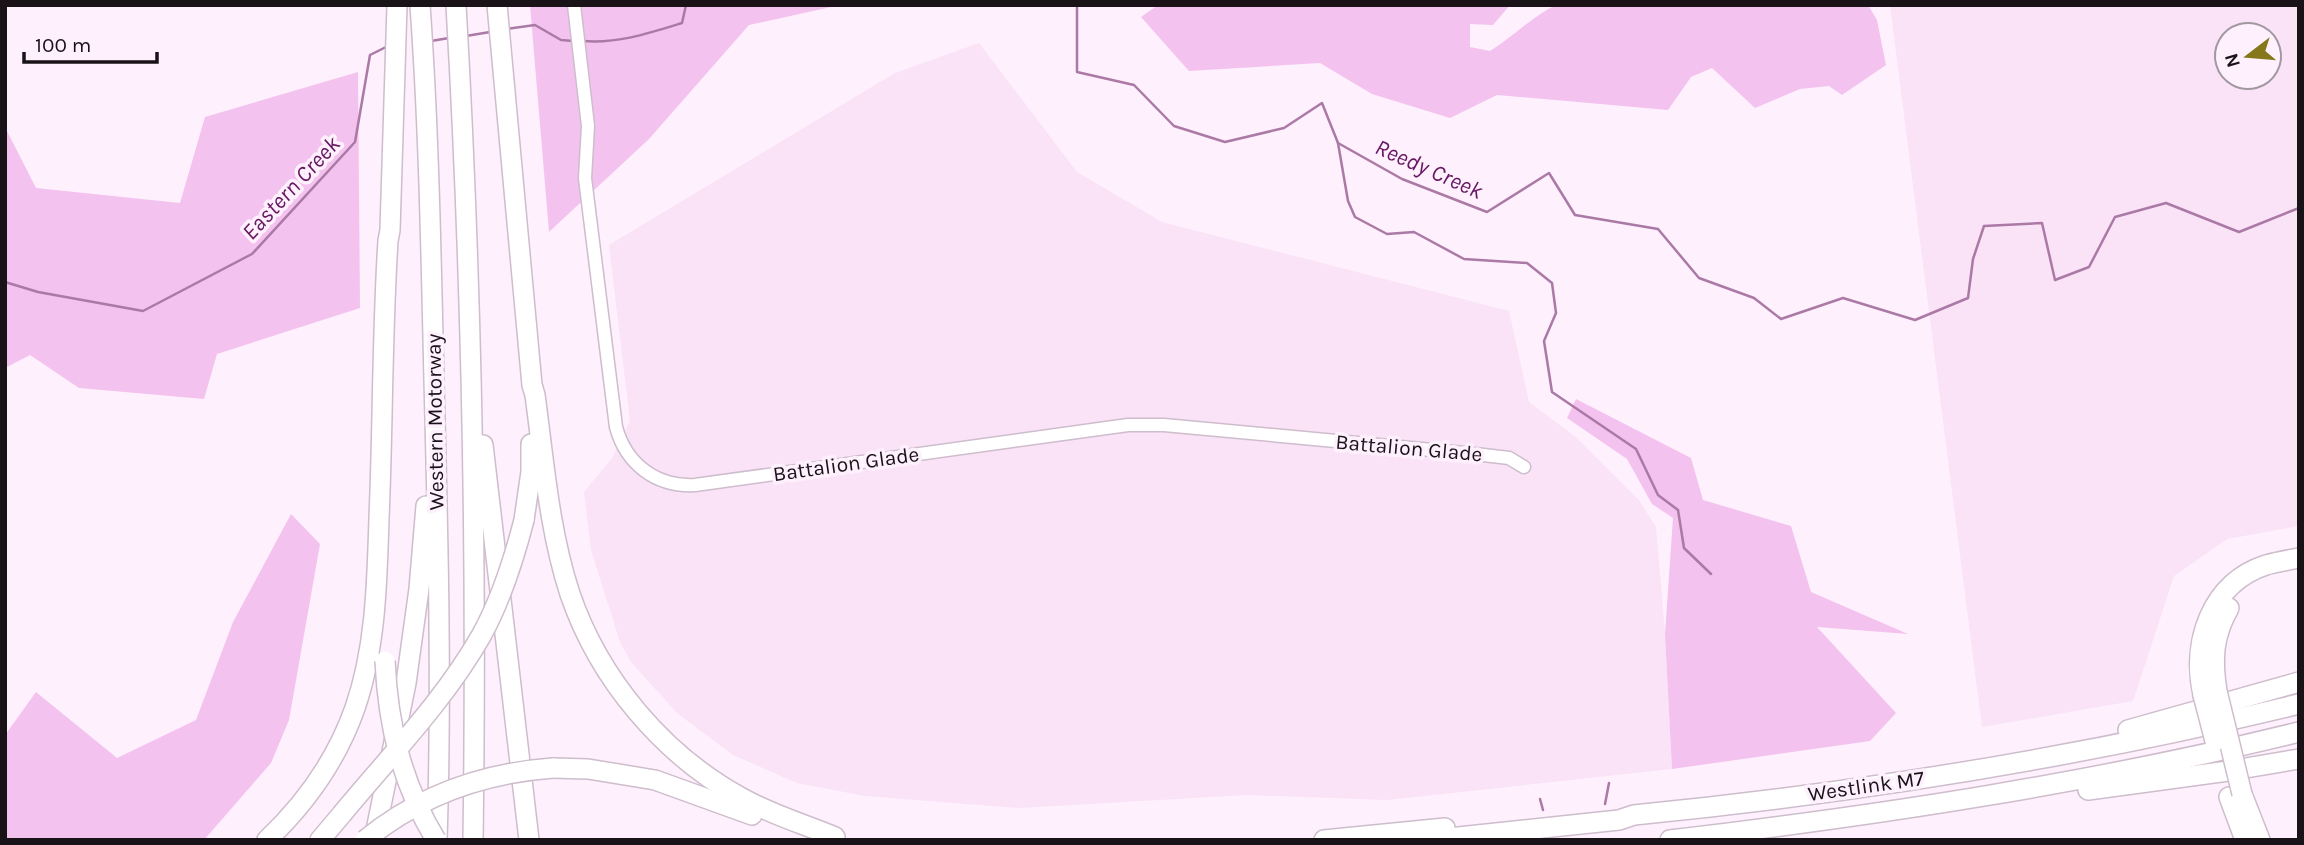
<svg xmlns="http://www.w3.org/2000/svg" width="2304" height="845" font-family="Karla,sans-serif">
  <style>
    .built { fill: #fae2f7; fill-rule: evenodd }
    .green { fill: #f4c2ef }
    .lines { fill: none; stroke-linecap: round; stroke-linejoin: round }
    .stream { stroke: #ab79a6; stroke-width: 2.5 }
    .minor-casing { stroke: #cebdcc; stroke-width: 15 }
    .highway-casing { stroke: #cebdcc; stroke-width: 22 }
    .minor { stroke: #fff; stroke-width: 12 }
    .highway { stroke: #fff; stroke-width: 19 }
    .highway-bridge-casing { stroke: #cebdcc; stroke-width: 22; stroke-linecap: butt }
    .highway-bridge { stroke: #fff; stroke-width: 19 }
    .labels { text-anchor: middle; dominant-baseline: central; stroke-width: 7; stroke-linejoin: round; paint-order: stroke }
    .street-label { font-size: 21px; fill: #191318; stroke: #fef0fc }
    .water-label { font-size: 23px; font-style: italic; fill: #661762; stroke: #fef0fc }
  </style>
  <rect width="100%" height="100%" fill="#fef0fc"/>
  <g class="built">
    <path d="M1890,5H2299V526L2227,539L2174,576L2133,701L1982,727ZM2227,35H2269V77H2227Z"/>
    <polygon points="979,43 1077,172 1162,222 1509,311 1529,402 1577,438 1639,500 1656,527 1665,634 1672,769 1387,800 1247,795 1018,808 865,796 797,783 733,755 677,713 631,662 620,642 591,550 584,492 612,458 630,421 609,245 895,73"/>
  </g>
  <g class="green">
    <polygon points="530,5 840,5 749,25 649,139 549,232"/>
    <path d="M1158,5H1510L1493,25L1470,24V47L1490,51C1513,37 1531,17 1556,5H1868L1877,20L1886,65L1842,95L1829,86L1800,89L1755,108L1712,68L1691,77L1668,110L1497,95L1450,118L1372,94L1320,63L1189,71L1141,17Z"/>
    <polygon points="358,72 360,308 217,354 204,399 79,388 30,355 5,368 5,127 36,188 180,203 205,117"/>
    <polygon points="1576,399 1691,458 1703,500 1791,526 1811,592 1908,634 1817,627 1896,713 1870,741 1672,769 1665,634 1673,518 1652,504 1627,459 1567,418"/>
    <polygon points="291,514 320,544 289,720 271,763 204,840 5,840 5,735 36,692 117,758 196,720 233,622"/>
  </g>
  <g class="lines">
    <g class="stream">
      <polyline points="1077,5 1077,72 1134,85 1174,126 1225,142 1284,128 1322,103 1338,143 1402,179 1487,212 1549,173 1575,215 1658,229 1699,278 1754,298 1781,319 1843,298 1915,320 1968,298 1973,259 1984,226 2042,223 2055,280 2089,267 2115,217 2166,203 2239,232 2299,208"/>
      <polyline points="507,29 535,25 561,40 573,41"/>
      <polyline points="466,36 490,32"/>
      <polyline points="431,41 449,38"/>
      <path d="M583,41C617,44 650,33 682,23L686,5"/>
      <polyline points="1338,143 1348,201 1355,217 1387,234 1414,232 1464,259 1527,263 1552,283 1556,313 1544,341 1552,392 1636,449 1658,495 1678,510 1684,548 1711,574"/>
      <polyline points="5,282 38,292 143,311 252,254 355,142 370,55 390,45"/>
      <polyline points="1540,799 1543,810"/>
      <polyline points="1605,804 1609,783"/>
    </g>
    <defs>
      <path id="minor" d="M574,5L588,126L585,178L616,427C626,464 656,487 695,485L1128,425H1164L1475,454L1509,458L1524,467"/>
      <g id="highway">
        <path d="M420,5C429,130 431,255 434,380C438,533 442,687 437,840"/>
        <path d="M456,5C472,283 477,562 473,840"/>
        <path d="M497,5L532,385L535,395C544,461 549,530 570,594C599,679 663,755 742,798C772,815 804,824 835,837"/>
        <polyline points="483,445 529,840"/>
        <polyline points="524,520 531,472 531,444"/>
        <path d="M2217,691C2212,660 2213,636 2229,608"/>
        <path d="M2203,695C2191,642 2211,583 2266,565C2277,562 2288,560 2299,558"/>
        <polyline points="2128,730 2299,682"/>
        <polyline points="553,768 588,769 655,780 752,815"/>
        <polyline points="2088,790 2228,771 2299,759"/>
        <polyline points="2242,794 2260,840"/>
        <polyline points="2229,797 2245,840"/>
        <path d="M267,840C306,803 337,759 355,708C376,647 377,582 379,518C383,426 382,333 388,241L390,230L397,5"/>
        <polyline points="320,840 342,814"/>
        <polyline points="374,840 406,683 419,589 426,506"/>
        <polyline points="1324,840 1445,828"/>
        <path d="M1430,840L1619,820L1634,815C1857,793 2081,757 2299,704"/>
        <path d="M1670,840C1881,815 2092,783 2299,732"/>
      </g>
    </defs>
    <use href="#minor" class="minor-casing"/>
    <use href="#highway" class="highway-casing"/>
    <use href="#minor" class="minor"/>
    <use href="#highway" class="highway"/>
    <defs>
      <g id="highway-bridge">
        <path d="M385,661C388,726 402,784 436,840"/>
        <polyline points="2217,691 2242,794"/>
        <polyline points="2203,695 2215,741"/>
        <path d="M342,814C389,757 444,701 481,636C501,600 514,559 524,520"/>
        <path d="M365,840C420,795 483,773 553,768"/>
      </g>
    </defs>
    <use href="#highway-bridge" class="highway-bridge-casing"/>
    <use href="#highway-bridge" class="highway-bridge"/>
  </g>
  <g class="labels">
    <g class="street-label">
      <text transform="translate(435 422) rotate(-91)">Western Motorway</text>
      <text transform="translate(1409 448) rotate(5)">Battalion Glade</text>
      <text transform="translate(846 464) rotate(-8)">Battalion Glade</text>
      <text transform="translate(1866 786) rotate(-8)">Westlink M7</text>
    </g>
    <g class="water-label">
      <text transform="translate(1429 169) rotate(24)">Reedy Creek</text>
      <text transform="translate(291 188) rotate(-47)">Eastern Creek</text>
    </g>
  </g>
  <rect width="2304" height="845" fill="none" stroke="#191318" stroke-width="14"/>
  <g transform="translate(2248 56) rotate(254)"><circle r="33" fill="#fef0fc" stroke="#a298a1" stroke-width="2"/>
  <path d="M0-5L12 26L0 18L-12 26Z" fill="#86771a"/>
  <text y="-10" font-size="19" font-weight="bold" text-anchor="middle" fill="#191318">N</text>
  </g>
  <path d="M24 52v10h133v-10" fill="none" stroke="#191318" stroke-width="3.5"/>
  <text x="35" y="52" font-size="21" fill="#191318" stroke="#fef0fc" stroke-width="5" paint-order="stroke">100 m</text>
</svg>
